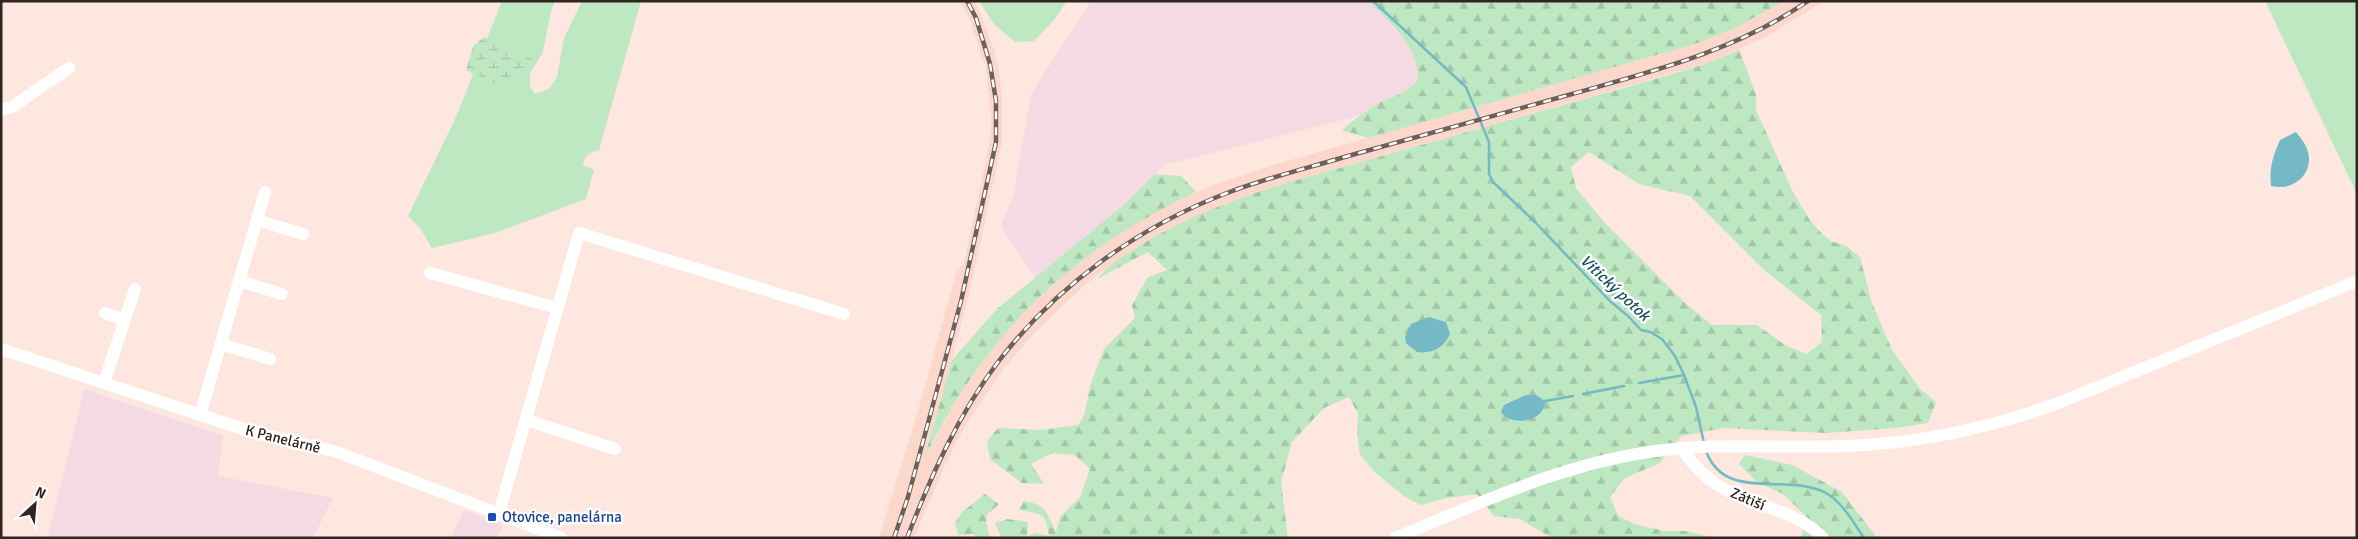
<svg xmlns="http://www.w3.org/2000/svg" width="2358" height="539" font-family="Signika,sans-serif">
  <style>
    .built { fill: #fbd8cb }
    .industrial { fill: #f4dbe3 }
    .grass { fill: #bde8c2 }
    .forest { fill: url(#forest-firs); fill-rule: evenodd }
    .wetland { fill: url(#wetland-marsh) }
    .water { fill: #74b9c5 }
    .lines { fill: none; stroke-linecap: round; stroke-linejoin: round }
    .stream { stroke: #74b9c5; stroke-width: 2.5 }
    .minor { stroke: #fff; stroke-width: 12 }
    .rail-casing { stroke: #6d605b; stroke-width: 4.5 }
    .rail { stroke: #fff; stroke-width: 2.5; stroke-dasharray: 8; stroke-linecap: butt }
    .transit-dot { fill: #1a4fb4; stroke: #fff; stroke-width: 2 }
    .labels { text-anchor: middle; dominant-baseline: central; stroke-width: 5; stroke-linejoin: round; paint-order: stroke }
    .street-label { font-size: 15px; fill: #2f2521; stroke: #fff }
    .transit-label { font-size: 15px; fill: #164399; stroke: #fff; text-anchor: start }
    .water-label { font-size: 16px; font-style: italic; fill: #18545d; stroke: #fff }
  </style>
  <defs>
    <pattern id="forest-firs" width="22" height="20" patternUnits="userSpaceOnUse" patternTransform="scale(1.25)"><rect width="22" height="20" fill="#bde8c2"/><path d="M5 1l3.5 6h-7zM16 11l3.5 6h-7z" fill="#a3c7a6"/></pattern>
    <pattern id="wetland-marsh" width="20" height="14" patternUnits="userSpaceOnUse" patternTransform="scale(1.25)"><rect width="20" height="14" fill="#bde8c2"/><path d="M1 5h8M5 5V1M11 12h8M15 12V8" fill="none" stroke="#a3c7a6"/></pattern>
  </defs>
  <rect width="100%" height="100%" fill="#fde7df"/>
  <polygon class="built" points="959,1 974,1 981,15 993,47 998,66 1002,100 1002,143 967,303 926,456 960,393 987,353 1020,316 1072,267 1109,240 1154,212 1213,185 1270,166 1698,43 1735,28 1784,1 1824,1 1766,37 1705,64 1276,186 1229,202 1164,231 1121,257 1086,284 1036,331 1005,367 966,424 944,467 914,538 879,538 919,408 957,270 964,263 990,141 991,118 986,68 970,20"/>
  <g class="industrial">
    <polygon points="1091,1 1369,1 1410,46 1418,67 1418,81 1407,92 1382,102 1358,116 1165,165 1125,204 1035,278 1001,226 1014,193 1031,94"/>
    <polygon points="84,389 223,436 218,476 333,498 314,536 316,538 48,538"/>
    <polygon points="464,510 503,526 497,538 450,538"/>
  </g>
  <g class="grass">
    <path d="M502,1H555L551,11L543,52L530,73V87L535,94L549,89L557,77L564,38L582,1H641L599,150C590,152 585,155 583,165L594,170L586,199L495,233L432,248L420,228L408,216L456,117Z"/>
    <polygon points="979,1 1067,1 1054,20 1034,41 1015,42 994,24"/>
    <polygon points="2265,1 2357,1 2357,194"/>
  </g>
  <g class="forest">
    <path d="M1369,1H1784L1735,28L1698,43L1368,138L1342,130C1354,119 1367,110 1381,102C1397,95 1406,93 1418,80C1419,46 1391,25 1369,1Z"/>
    <path d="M1739,50L1756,94V110L1792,190L1809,219L1822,234L1831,241L1846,246L1860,257L1872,303L1892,350L1921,390L1936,402L1928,423L1896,428L1826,433L1724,428L1681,436L1660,463L1625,478L1610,497L1618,516L1637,525L1666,531H1686L1714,538H1552L1520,519L1494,516L1477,494L1446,498L1421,505L1405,497L1376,473L1360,455L1357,434L1358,414L1349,397L1324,408L1292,442L1281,482L1288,538H1002L995,523L1007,519L1028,522L1027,536L1035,533L1049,536C1046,511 1040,514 1019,510L1024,501C1048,505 1046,513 1056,532L1060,517L1080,497L1090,469L1075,455L1052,453L1031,464L1044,484L1022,483L990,459L987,441L998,428L1041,430L1078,425L1084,416L1090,386L1104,349L1135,318L1132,305L1148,277L1167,270L1148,252L1097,279C1107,266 1119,259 1133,250C1177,221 1226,203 1276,186L1659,78L1705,64ZM1589,152L1639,184L1690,196L1764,270L1821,315L1822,342L1806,354L1785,345L1757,325H1712L1685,303L1604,222L1576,188L1571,167Z"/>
    <path d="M1155,174L1181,176L1196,192C1072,250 982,336 924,460L952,360L997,309L1125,204Z"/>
    <polygon points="1745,455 1792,465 1842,492 1877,538 1800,538 1808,518 1783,494 1757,482 1739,464"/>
    <polygon points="985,494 999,504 987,515 986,523 990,538 976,538 973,534 958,535 955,523 962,512"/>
  </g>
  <polygon class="wetland" points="484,37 532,59 525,71 493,83 466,70 473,46"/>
  <g class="water">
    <path d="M2296,132C2300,137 2305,143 2307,149C2316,173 2293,192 2271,186C2269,168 2273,156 2280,140Z"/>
    <path d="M1429,317L1446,322L1450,334C1444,348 1432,354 1417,352L1406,343L1405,337L1411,324Z"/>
    <path d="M1526,395H1536L1545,401C1545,422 1511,427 1501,412L1504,405Z"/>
  </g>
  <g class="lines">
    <g class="stream">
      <polyline points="1373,1 1466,87 1489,142 1489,174 1493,182 1536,223 1610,301 1628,316 1641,330 1650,332 1662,339 1675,356 1684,375 1696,407 1704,443"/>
      <polyline points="1639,383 1684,375"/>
      <polyline points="1583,394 1624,386"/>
      <polyline points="1545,401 1573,396"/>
      <path d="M1706,451C1725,502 1783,473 1824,492C1842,501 1853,522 1864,538"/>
    </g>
    <g class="minor">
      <polyline points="1,110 12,107 69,68"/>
      <polyline points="257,220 303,234"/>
      <polyline points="430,273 557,308"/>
      <polyline points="239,281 282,294"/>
      <polyline points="105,313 124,320"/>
      <polyline points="221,344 270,359"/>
      <polyline points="1,349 252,432 337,452 562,538"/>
      <polyline points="104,383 135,289"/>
      <polyline points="200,415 265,192"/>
      <polyline points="527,420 615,449"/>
      <path d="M1681,449C1691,461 1700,473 1713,482C1743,504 1799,510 1823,538"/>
      <polyline points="499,513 579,233 844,314"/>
      <path d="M1395,538C1478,504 1560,465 1649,452C1720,441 1793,450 1864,445C1930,441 1994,426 2056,404L2357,281"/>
    </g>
    <defs>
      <g id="rail">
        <polyline points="894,538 908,497 961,301 996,142 996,101 990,64 976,18 967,1"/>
        <path d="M907,538C931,476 958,415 998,362C1056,286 1138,227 1227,193C1266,178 1308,168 1348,156C1423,135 1498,115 1572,94C1654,71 1737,50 1808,1"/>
      </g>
    </defs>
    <use href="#rail" class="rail-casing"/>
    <use href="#rail" class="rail"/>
  </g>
  <rect class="transit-dot" x="487" y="512" width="10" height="10" rx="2.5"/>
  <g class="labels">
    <g class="street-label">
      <text transform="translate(283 439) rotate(14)">K Panelárně</text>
      <text transform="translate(1748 499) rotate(23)">Zátiší</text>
    </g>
    <g class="transit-label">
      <text x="502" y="517">Otovice, panelárna</text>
    </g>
    <g class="water-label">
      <text transform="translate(1615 288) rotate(43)">Vitický potok</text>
    </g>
  </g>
  <rect width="2358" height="539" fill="none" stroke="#2f2521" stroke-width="5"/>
  <g transform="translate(35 504) rotate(26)" stroke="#ffffff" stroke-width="4" paint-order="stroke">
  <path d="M0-4L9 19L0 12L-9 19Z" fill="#2f2521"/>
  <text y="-8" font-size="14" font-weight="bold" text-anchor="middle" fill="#2f2521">N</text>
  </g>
</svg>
